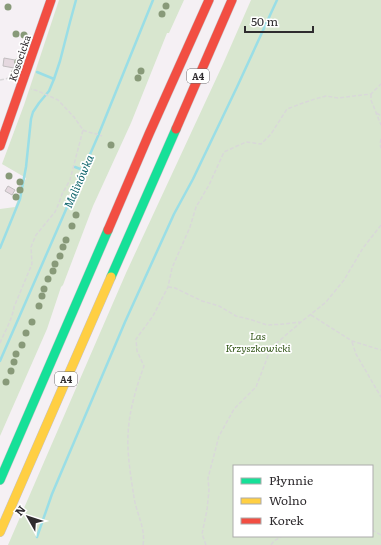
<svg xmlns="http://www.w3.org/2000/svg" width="381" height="545" font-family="Literata,serif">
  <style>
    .green { fill: #d8e6cf; fill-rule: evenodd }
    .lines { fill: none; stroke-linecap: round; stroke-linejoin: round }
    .stream { stroke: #9adee6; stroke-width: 2.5 }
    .building { fill: #e5d8df; stroke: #c1bdbf }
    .fast-casing { stroke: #c7c3c6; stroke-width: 10 }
    .slow-casing { stroke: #c7c3c6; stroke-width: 10 }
    .jam-casing { stroke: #c7c3c6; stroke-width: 10 }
    .path { stroke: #d9d8d9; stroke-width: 1.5; stroke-dasharray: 4 2; stroke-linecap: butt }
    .fast { stroke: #16e098; stroke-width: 9 }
    .slow { stroke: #ffcf43; stroke-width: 9 }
    .jam { stroke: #f24e42; stroke-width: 9 }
    .tree { fill: #889a79 }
    .labels { text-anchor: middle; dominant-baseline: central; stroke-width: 3.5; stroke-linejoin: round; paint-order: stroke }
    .shield { fill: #fff; stroke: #6d6b6d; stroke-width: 1 }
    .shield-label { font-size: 9px; font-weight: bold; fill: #2f2c2f }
    .street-label { font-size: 10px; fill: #2f2c2f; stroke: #fff }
    .park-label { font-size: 10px; font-style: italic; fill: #2f5314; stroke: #fff }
    .water-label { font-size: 11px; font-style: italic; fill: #0c636a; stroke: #fff }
  </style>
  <rect width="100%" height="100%" fill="#f5f0f4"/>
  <g class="green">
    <polygon points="59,0 184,0 169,33 167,33 131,123 93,206 63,285 61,287 47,329 0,436 0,209 15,207 26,178 2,164 24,105"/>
    <path d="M251,0H381V545H8L126,273L223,64ZM234,466H372V536H234Z"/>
  </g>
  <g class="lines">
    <g class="stream">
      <polyline points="37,72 54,79"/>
      <polyline points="75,167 83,170"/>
      <polyline points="0,248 20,199 26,167 31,119 33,112 39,103 49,91 54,79 60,61 70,22 76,0"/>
      <polyline points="0,361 98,136 153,0"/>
      <polyline points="37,537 52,494 125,322 174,214 193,179 237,87 277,0"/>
    </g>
  </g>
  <g class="building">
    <polygon points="4,58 15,60 14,68 3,66"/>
    <polygon points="8,186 15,190 12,195 5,191"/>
  </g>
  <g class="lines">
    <defs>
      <g id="fast">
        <polyline points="111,277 176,129"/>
        <polyline points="0,480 108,230"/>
      </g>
      <polyline id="slow" points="0,532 111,277"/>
      <g id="jam">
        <polyline points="176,129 232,0"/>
        <polyline points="0,146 51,0"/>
        <polyline points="108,230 149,134 209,0"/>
      </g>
    </defs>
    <use href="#fast" class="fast-casing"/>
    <use href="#slow" class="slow-casing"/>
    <use href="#jam" class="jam-casing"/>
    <g class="path">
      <polyline points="0,80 14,77"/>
      <polyline points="371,94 371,100 381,125"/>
      <polyline points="377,113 381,116"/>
      <path d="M83,130C89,133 95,133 102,136"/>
      <polyline points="381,139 380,144 381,148"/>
      <polyline points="168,287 175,288 202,301 219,306 236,316 252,320 267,325 285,324 300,322"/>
      <polyline points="311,315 352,341 381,350"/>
      <polyline points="352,342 356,354 381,397"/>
      <path d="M0,343C5,331 12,320 14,307L32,264L31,247L36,235L55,212L59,203L62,194L70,180L83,130L74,117L58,100L38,91L31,89"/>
      <polyline points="372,530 381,535"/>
      <path d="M143,545C146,528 136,513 134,497C131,479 127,453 128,435C129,411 136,388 144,366L137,351L136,339L153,316L168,287L172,268L190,227L196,207L209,185L224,152L246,142L261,144L271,134L287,109L303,103L315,99L326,96L338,98L371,94L381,84"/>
      <polyline points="206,545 202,534 207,510 209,490 208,478 219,436 234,409 256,387 271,348 301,322 326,302 344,280 363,248 381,225"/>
      <polyline points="271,545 274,541 282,536"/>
    </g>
    <use href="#fast" class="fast"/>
    <use href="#slow" class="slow"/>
    <use href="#jam" class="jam"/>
  </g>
  <g class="tree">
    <circle cx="166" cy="6" r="3.5"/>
    <circle cx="8" cy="7" r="3.5"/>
    <circle cx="162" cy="14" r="3.5"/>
    <circle cx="16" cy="34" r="3.5"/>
    <circle cx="24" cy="35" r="3.5"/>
    <circle cx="18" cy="62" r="3.5"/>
    <circle cx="141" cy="71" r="3.5"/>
    <circle cx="15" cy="72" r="3.5"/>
    <circle cx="138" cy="78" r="3.5"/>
    <circle cx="111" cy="145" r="3.5"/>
    <circle cx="9" cy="176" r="3.5"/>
    <circle cx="20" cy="182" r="3.5"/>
    <circle cx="20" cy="190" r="3.5"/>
    <circle cx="16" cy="197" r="3.5"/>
    <circle cx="76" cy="215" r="3.5"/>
    <circle cx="72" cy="226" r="3.5"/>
    <circle cx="66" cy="240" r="3.5"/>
    <circle cx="63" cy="247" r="3.5"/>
    <circle cx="60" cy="256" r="3.5"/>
    <circle cx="55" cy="264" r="3.5"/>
    <circle cx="53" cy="271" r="3.5"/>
    <circle cx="48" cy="279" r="3.5"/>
    <circle cx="44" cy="289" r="3.5"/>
    <circle cx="42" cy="296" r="3.5"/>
    <circle cx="39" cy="306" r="3.5"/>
    <circle cx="32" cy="322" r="3.5"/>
    <circle cx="26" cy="333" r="3.5"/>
    <circle cx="22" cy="345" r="3.5"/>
    <circle cx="16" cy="354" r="3.5"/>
    <circle cx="14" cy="362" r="3.5"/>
    <circle cx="11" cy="371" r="3.5"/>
    <circle cx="6" cy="382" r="3.5"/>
  </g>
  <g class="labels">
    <g class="shield">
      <rect x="187" y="69" width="22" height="14" rx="3"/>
      <rect x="55" y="372" width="22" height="14" rx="3"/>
    </g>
    <g class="shield-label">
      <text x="198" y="76">A4</text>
      <text x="66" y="379">A4</text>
    </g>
    <g class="street-label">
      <text transform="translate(19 58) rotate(-71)">Kosocicka</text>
    </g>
    <g class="park-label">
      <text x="258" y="335">Las<tspan x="258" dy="12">Krzyszkowicki</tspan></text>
    </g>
    <g class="water-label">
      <text transform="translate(78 181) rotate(-66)">Malinówka</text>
    </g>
  </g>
  <rect x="233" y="465" width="140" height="72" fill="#ffffff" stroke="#acabac"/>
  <rect x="241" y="478" width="20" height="6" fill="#16e098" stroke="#acabac"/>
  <text x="269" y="485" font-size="12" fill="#2f2c2f">Płynnie</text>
  <rect x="241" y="498" width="20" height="6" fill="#ffcf43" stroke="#acabac"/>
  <text x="269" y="505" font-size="12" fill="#2f2c2f">Wolno</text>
  <rect x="241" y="518" width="20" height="6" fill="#f24e42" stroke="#acabac"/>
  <text x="269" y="525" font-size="12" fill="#2f2c2f">Korek</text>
  <g transform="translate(28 517) rotate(309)" stroke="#ffffff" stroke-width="3" paint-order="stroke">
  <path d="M0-3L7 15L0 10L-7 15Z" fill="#2f2c2f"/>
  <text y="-6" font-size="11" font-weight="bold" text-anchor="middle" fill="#2f2c2f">N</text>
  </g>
  <path d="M245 26v6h68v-6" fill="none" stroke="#2f2c2f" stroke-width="2"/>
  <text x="251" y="26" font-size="12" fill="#2f2c2f" stroke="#ffffff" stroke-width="3" paint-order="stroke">50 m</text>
</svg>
